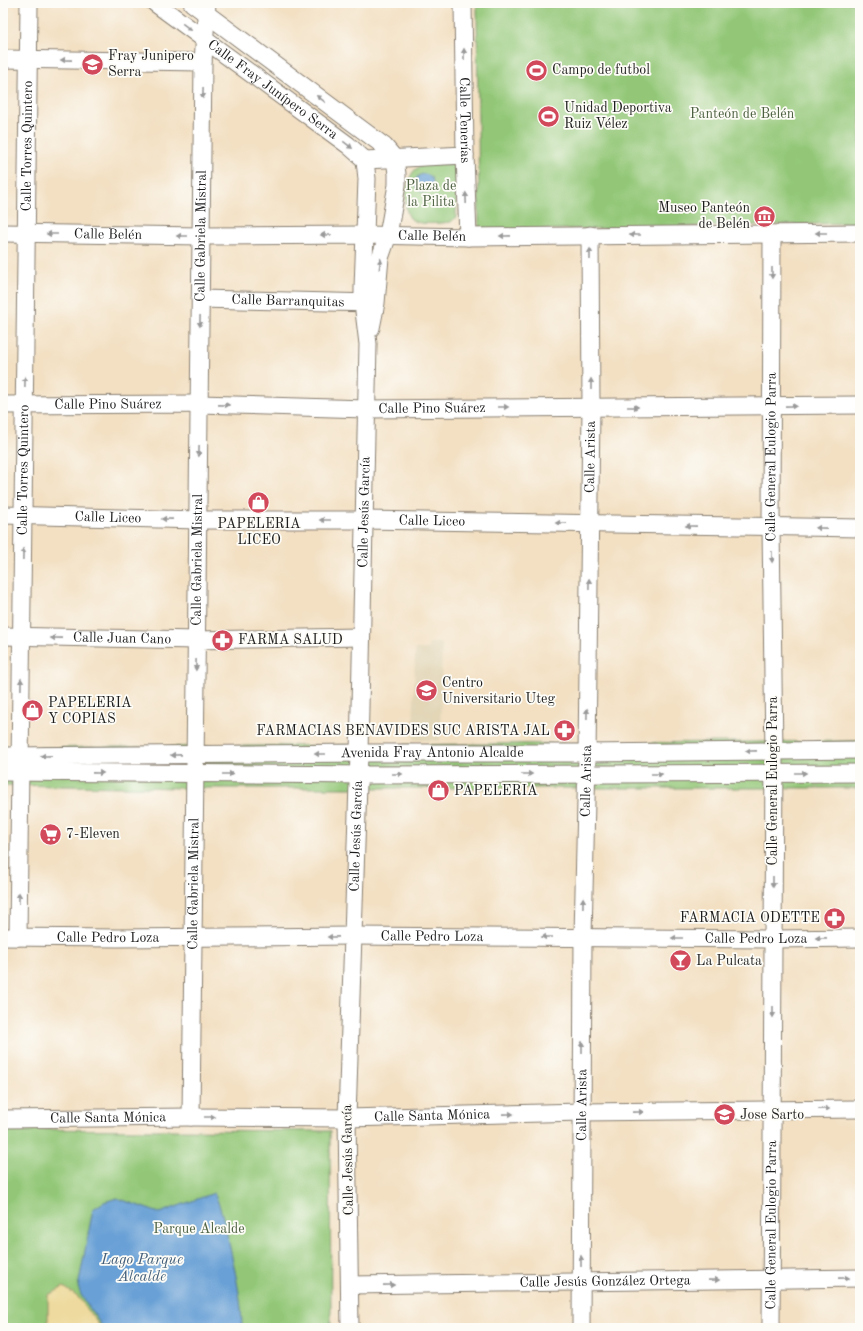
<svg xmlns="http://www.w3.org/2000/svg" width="863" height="1331" font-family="'Old Standard TT',serif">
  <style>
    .built { fill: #e2d6b7 }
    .green { fill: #93c777; stroke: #58724a }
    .sand { fill: #eeda9e; stroke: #857b5d }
    .water { fill: #69a0d6; stroke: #425e79 }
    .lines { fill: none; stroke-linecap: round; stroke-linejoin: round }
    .minor-casing { stroke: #887e70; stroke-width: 19 }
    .minor { stroke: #fff; stroke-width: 17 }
    .oneway { fill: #999 }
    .labels { text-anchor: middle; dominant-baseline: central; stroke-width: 3.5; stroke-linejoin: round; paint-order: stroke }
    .poi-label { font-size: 14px; fill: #1c1c1c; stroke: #fdfcf7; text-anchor: start }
    .street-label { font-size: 14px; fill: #1c1c1c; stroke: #fdfcf7 }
    .park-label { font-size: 14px; fill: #4c6040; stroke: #fdfcf7 }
    .water-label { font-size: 15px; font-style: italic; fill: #425e79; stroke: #fdfcf7 }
  </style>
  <rect width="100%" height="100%" fill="#fdfcf7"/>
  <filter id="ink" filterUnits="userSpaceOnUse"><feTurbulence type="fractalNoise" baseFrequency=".025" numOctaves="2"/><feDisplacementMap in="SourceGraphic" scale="8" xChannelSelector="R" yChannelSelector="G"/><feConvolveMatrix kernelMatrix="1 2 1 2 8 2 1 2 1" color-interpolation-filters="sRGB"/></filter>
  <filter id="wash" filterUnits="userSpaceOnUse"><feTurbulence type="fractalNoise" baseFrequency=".012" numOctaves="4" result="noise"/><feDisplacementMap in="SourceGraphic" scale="16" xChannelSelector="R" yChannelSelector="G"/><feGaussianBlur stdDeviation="0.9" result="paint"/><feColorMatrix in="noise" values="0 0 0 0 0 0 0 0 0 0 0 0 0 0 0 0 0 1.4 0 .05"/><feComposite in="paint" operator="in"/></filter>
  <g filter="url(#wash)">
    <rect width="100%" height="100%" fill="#f3e0c3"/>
    <polygon class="built" points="429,643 442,643 440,741 413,740 415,649 428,649"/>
    <g class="green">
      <polygon points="477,3 860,3 860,223 479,231"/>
      <path d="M427,163L457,164L456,217L451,222C441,223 418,226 411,219C401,209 406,176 416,169C419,166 423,165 427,163Z"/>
      <polygon points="860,741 860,788 184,788 3,785 3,748"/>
      <polygon points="3,1129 330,1131 331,1328 3,1328"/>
    </g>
    <polygon class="sand" points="64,1287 79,1298 101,1328 48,1328 48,1295"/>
    <g class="water">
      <circle cx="424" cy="183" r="9"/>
      <path d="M214,1193C222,1209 225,1226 229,1243C235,1271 242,1300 242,1328H103L81,1295L78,1287L93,1209L104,1202L117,1198L159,1213Z"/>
    </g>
  </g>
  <g filter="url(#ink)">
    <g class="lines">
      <defs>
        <g id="minor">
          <path id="s1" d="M155,3L348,145L365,160L465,155"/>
          <polyline points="192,3 384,146 395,159 397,174 397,185 388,235 380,258 376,303 371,328"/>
          <path id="s2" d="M463,3L465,155L468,237"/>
          <polyline points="3,59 203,62"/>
          <path id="s3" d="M3,233L201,236L365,235L468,237L860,233"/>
          <path id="s4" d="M200,299L374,303"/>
          <path id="s5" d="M3,405L199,404L366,409L860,405"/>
          <path id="s6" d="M3,515L198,520H364L860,528"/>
          <path id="s7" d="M3,636L196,640L361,637"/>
          <path id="s8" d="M3,756L368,753H587L860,750"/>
          <polyline points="3,772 368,775 860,773"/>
          <path id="s9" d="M3,937L117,938L352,936L773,939L860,938"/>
          <path id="s10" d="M18,937L29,3"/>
          <path id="s11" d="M191,1117L203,62L207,3"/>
          <path id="s12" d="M3,1119L191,1117L347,1118L582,1112L860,1109"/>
          <path id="s13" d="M350,1285L860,1278"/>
          <path id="s14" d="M350,1328L347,1118L359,753L368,344L363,303V288L367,179L365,160"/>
          <path id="s15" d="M581,1328L583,937L587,756L591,407L590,235"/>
          <path id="s16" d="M771,1328L774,753L771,527L772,234"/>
        </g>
      </defs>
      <use href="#minor" class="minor-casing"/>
      <use href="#minor" class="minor"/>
    </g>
    <defs><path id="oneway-solid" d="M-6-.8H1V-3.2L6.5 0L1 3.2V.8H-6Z"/></defs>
    <g class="oneway">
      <use href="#oneway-solid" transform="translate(187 27) rotate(37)"/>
      <use href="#oneway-solid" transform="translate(464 54) rotate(-90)"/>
      <use href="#oneway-solid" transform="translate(66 60) rotate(-179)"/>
      <use href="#oneway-solid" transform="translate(203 93) rotate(91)"/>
      <use href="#oneway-solid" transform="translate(321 99) rotate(-143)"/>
      <use href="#oneway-solid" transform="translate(348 145) rotate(38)"/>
      <use href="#oneway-solid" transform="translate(466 198) rotate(-92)"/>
      <use href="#oneway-solid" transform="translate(821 233) rotate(180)"/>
      <use href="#oneway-solid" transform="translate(52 234) rotate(-180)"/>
      <use href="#oneway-solid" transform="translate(326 235) rotate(180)"/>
      <use href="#oneway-solid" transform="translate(635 235) rotate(180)"/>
      <use href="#oneway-solid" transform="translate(182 236) rotate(-180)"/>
      <use href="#oneway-solid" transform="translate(505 236) rotate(179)"/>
      <use href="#oneway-solid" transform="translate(590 254) rotate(-90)"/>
      <use href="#oneway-solid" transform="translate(380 264) rotate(-83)"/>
      <use href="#oneway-solid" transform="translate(772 273) rotate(90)"/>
      <use href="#oneway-solid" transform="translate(200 321) rotate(91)"/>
      <use href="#oneway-solid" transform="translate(25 382) rotate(-89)"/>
      <use href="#oneway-solid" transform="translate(591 384) rotate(-90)"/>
      <use href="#oneway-solid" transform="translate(224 405) rotate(1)"/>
      <use href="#oneway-solid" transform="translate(791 406) rotate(-1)"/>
      <use href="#oneway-solid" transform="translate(503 407)"/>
      <use href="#oneway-solid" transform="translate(633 407)"/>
      <use href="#oneway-solid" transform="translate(199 451) rotate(91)"/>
      <use href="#oneway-solid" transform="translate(167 519) rotate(-179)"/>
      <use href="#oneway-solid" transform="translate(325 520) rotate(-180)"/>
      <use href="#oneway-solid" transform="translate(561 523) rotate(-179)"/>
      <use href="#oneway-solid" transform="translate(691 526) rotate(-179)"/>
      <use href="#oneway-solid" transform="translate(821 528) rotate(-179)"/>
      <use href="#oneway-solid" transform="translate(23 554) rotate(-89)"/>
      <use href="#oneway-solid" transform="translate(772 557) rotate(89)"/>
      <use href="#oneway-solid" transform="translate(589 584) rotate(-89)"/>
      <use href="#oneway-solid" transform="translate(56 638) rotate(-179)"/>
      <use href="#oneway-solid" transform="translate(196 665) rotate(91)"/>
      <use href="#oneway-solid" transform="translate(21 684) rotate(-89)"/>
      <use href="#oneway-solid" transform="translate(587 714) rotate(-89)"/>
      <use href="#oneway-solid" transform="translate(751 751) rotate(179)"/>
      <use href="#oneway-solid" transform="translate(320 754) rotate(180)"/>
      <use href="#oneway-solid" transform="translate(176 755) rotate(179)"/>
      <use href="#oneway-solid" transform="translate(46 756) rotate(179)"/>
      <use href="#oneway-solid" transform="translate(98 773) rotate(1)"/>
      <use href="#oneway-solid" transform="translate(801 773)"/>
      <use href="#oneway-solid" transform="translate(228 774)"/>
      <use href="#oneway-solid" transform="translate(397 774)"/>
      <use href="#oneway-solid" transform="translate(527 774)"/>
      <use href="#oneway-solid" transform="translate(657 774)"/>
      <use href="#oneway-solid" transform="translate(773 882) rotate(90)"/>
      <use href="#oneway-solid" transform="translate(19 898) rotate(-89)"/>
      <use href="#oneway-solid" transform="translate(583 903) rotate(-89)"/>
      <use href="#oneway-solid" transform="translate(333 937) rotate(179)"/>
      <use href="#oneway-solid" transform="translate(547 937) rotate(-180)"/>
      <use href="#oneway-solid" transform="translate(677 938) rotate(-180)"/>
      <use href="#oneway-solid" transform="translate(821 938) rotate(179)"/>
      <use href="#oneway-solid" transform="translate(773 1012) rotate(90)"/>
      <use href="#oneway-solid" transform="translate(582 1047) rotate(-90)"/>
      <use href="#oneway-solid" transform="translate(824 1109) rotate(-1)"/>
      <use href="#oneway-solid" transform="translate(638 1112) rotate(-1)"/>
      <use href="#oneway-solid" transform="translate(508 1114) rotate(-1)"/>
      <use href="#oneway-solid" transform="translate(210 1117)"/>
      <use href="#oneway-solid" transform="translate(581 1261) rotate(-90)"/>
      <use href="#oneway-solid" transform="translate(844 1278) rotate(-1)"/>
      <use href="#oneway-solid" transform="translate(714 1280) rotate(-1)"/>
      <use href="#oneway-solid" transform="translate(389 1285) rotate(-1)"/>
    </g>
  </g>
  <defs>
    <symbol id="school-disc" viewBox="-11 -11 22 22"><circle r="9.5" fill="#d1495b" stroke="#fdfcf7"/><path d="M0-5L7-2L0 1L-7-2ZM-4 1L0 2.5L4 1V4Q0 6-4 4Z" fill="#fff"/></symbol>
    <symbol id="stadium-disc" viewBox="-11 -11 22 22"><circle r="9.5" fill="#d1495b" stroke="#fdfcf7"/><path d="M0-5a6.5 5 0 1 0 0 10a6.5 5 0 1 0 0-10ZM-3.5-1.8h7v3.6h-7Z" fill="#fff"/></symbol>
    <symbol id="museum-disc" viewBox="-11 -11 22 22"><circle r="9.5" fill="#d1495b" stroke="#fdfcf7"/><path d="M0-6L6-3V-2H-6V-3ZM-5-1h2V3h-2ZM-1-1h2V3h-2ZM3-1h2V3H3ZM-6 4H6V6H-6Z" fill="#fff"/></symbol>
    <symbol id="shop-disc" viewBox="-11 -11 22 22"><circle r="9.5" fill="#d1495b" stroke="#fdfcf7"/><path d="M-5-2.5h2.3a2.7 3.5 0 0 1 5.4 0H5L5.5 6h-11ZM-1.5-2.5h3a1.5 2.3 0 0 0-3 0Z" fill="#fff"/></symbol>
    <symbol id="pharmacy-disc" viewBox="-11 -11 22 22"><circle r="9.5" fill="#d1495b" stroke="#fdfcf7"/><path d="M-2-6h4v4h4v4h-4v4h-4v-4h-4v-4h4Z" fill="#fff"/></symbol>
    <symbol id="university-disc" viewBox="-11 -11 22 22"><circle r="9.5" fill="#d1495b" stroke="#fdfcf7"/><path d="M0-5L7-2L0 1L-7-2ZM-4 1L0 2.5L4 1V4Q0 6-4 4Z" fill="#fff"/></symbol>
    <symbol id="supermarket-disc" viewBox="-11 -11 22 22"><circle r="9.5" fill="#d1495b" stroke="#fdfcf7"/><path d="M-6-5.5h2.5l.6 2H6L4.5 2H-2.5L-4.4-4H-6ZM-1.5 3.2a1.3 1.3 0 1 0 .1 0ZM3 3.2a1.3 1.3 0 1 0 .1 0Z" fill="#fff"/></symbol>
    <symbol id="bar-disc" viewBox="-11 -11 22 22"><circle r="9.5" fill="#d1495b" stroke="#fdfcf7"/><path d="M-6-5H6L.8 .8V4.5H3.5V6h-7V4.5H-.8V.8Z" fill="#fff"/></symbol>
  </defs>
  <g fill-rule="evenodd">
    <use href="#school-disc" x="80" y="52" width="25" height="25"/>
    <use href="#stadium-disc" x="524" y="58" width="25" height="25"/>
    <use href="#stadium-disc" x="536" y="104" width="25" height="25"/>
    <use href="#museum-disc" x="752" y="204" width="25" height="25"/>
    <use href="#shop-disc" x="246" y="490" width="25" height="25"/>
    <use href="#pharmacy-disc" x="210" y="628" width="25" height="25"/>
    <use href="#university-disc" x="414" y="678" width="25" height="25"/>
    <use href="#shop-disc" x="20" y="698" width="25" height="25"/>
    <use href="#pharmacy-disc" x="552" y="718" width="25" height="25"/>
    <use href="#shop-disc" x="426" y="778" width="25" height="25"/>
    <use href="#supermarket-disc" x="38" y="822" width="25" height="25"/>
    <use href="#pharmacy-disc" x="822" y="906" width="25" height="25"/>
    <use href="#bar-disc" x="668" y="948" width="25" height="25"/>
    <use href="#school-disc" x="712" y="1102" width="25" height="25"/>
  </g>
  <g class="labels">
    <g class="poi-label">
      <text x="108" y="56">Fray Junipero<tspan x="108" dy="16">Serra</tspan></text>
      <text x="552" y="70">Campo de futbol</text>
      <text x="564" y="108">Unidad Deportiva<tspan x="564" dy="16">Ruiz Vélez</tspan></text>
      <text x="750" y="208" text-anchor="end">Museo Panteón<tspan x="750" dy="16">de Belén</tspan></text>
      <text x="259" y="524" text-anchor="middle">PAPELERIA<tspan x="259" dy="16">LICEO</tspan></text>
      <text x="238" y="640">FARMA SALUD</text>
      <text x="442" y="683">Centro<tspan x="442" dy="16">Universitario Uteg</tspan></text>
      <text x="48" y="703">PAPELERIA<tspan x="48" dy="16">Y COPIAS</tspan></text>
      <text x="550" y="731" text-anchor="end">FARMACIAS BENAVIDES SUC ARISTA JAL</text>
      <text x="454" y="791">PAPELERIA</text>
      <text x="66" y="834">7-Eleven</text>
      <text x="820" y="918" text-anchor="end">FARMACIA ODETTE</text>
      <text x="696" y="961">La Pulcata</text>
      <text x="740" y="1115">Jose Sarto</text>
    </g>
    <g class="street-label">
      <text stroke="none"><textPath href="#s1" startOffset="146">Calle Fray Junípero Serra</textPath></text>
      <text stroke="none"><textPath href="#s2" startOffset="117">Calle Tenerías</textPath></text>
      <text stroke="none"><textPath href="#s10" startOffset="791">Calle Torres Quintero</textPath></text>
      <text stroke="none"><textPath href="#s3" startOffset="105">Calle Belén</textPath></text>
      <text stroke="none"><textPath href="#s11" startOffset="881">Calle Gabriela Mistral</textPath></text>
      <text stroke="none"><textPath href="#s3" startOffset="429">Calle Belén</textPath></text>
      <text stroke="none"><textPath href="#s4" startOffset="88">Calle Barranquitas</textPath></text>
      <text stroke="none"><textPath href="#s5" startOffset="105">Calle Pino Suárez</textPath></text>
      <text stroke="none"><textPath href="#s5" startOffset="429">Calle Pino Suárez</textPath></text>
      <text stroke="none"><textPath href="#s15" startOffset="871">Calle Arista</textPath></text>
      <text stroke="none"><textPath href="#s16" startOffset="871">Calle General Eulogio Parra</textPath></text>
      <text stroke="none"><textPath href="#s10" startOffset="467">Calle Torres Quintero</textPath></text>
      <text stroke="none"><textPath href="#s14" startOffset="816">Calle Jesús García</textPath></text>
      <text stroke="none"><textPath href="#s6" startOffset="105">Calle Liceo</textPath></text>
      <text stroke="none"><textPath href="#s6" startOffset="429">Calle Liceo</textPath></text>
      <text stroke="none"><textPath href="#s11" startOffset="557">Calle Gabriela Mistral</textPath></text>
      <text stroke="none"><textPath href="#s7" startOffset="119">Calle Juan Cano</textPath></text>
      <text stroke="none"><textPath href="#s8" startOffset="429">Avenida Fray Antonio Alcalde</textPath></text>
      <text stroke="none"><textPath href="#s15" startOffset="547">Calle Arista</textPath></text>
      <text transform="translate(773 781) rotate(-90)">Calle General Eulogio Parra</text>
      <text stroke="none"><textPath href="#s14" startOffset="492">Calle Jesús García</textPath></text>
      <text stroke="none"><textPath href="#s11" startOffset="233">Calle Gabriela Mistral</textPath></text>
      <text stroke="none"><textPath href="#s9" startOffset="429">Calle Pedro Loza</textPath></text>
      <text stroke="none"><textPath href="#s9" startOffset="105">Calle Pedro Loza</textPath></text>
      <text stroke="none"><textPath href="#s9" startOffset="753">Calle Pedro Loza</textPath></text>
      <text stroke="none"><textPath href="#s15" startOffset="223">Calle Arista</textPath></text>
      <text stroke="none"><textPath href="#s12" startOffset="429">Calle Santa Mónica</textPath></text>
      <text stroke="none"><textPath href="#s12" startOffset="105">Calle Santa Mónica</textPath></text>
      <text transform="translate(348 1160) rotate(-91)">Calle Jesús García</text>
      <text stroke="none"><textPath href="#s16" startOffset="103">Calle General Eulogio Parra</textPath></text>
      <text stroke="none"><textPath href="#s13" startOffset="255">Calle Jesús González Ortega</textPath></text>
    </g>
    <g class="park-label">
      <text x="742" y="114">Panteón de Belén</text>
      <text x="431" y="186">Plaza de<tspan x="431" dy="16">la Pilita</tspan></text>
      <text x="199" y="1229">Parque Alcalde</text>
    </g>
    <g class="water-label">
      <text x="142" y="1260">Lago Parque<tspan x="142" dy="17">Alcalde</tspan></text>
    </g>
  </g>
  <rect width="863" height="1331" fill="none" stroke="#fdfcf7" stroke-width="16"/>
</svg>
